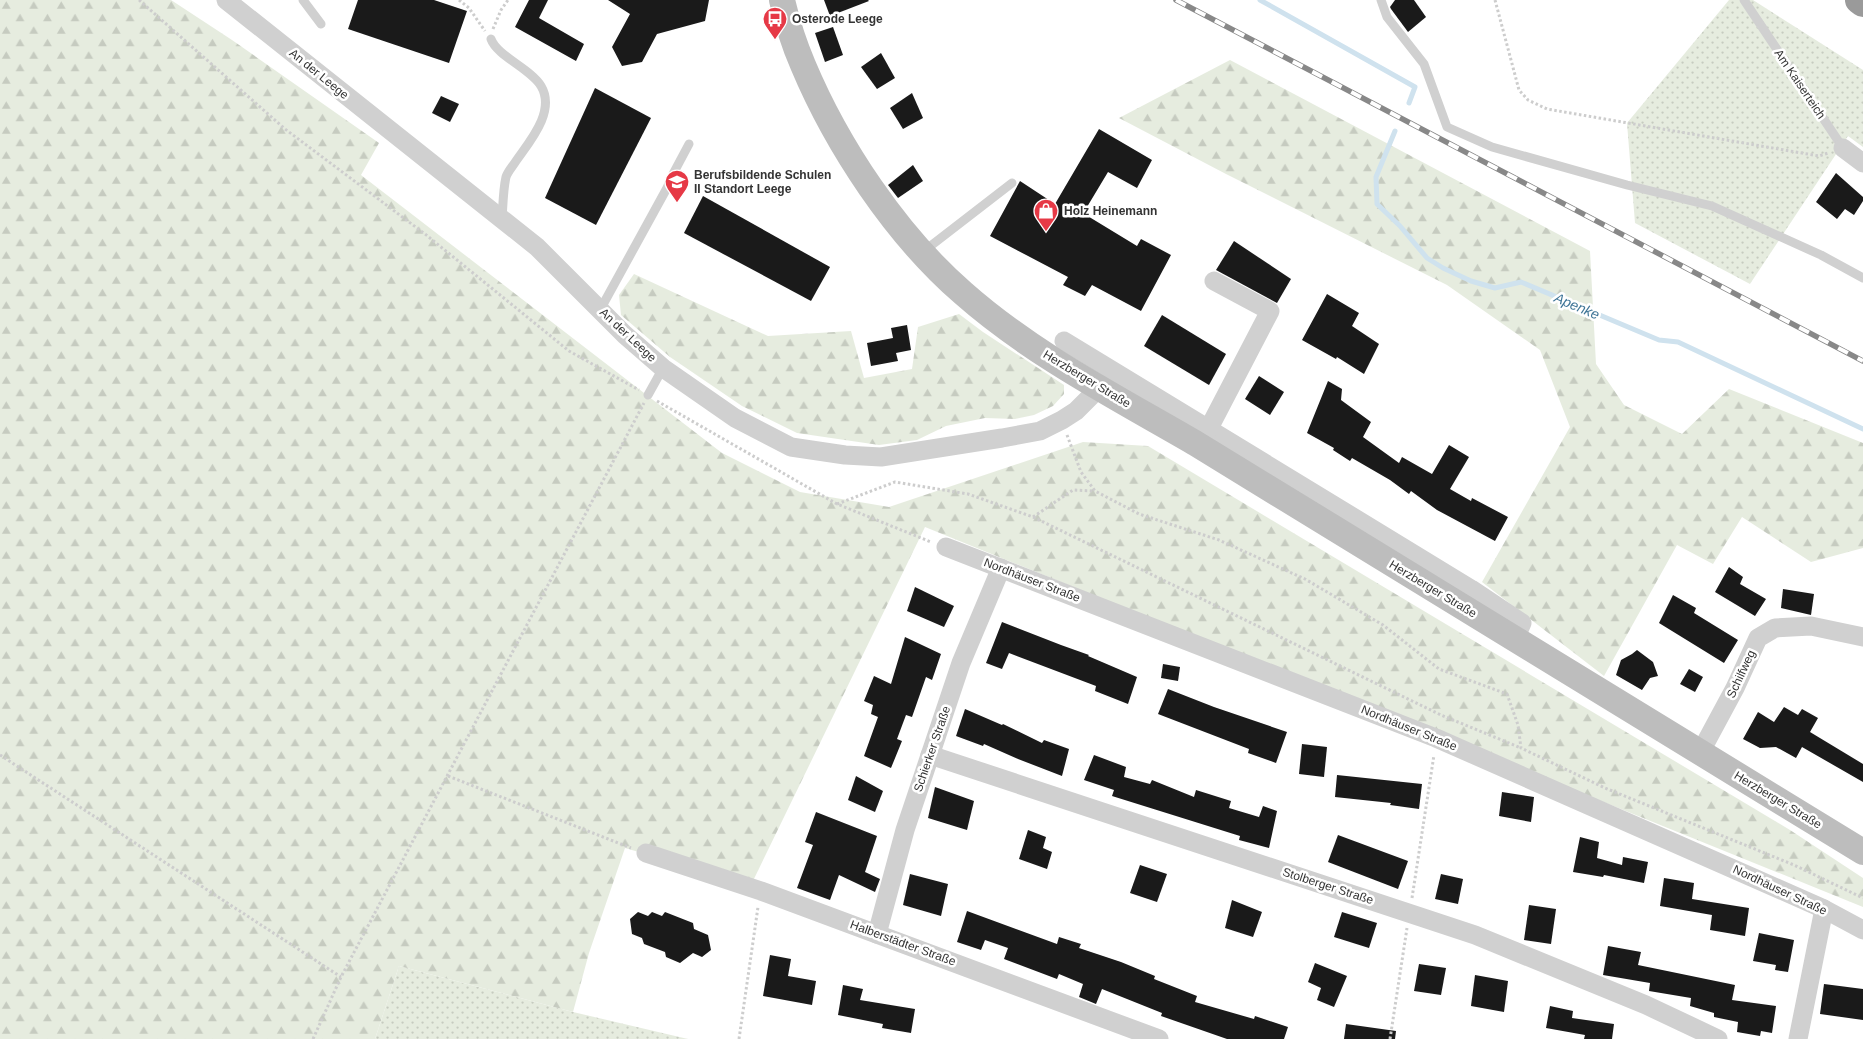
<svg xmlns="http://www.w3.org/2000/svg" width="1863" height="1039" font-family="Arial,sans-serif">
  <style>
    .grass { fill: url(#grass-dots) }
    .forest { fill: url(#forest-firs) }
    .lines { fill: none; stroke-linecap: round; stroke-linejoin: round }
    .stream { stroke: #cfe2ee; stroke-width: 5 }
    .building { fill: #1a1a1a }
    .path { stroke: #cdcdcd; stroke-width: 3; stroke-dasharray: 2.5 2.5; stroke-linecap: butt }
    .lane { stroke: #d0d0d0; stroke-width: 9 }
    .street { stroke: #d0d0d0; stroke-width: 19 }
    .secondary { stroke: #bdbdbd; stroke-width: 26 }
    .highway { stroke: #9a9a9a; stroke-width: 28 }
    .rail-casing { stroke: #888; stroke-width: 5.5 }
    .rail { stroke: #fff; stroke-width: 4; stroke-dasharray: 11; stroke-linecap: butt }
    .labels { text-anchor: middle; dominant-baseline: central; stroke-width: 5; stroke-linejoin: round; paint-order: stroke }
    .poi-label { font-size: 12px; font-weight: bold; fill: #333; stroke: #fff; text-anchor: start }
    .street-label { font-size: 12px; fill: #333; stroke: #fff }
    .water-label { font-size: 14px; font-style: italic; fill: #3f7597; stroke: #fff }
  </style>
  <defs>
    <pattern id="grass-dots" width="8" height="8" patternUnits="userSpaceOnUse" patternTransform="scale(1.25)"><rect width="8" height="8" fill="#e6ecdf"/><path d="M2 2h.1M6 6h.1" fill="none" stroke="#c6cbc0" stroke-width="1.8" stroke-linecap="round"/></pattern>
    <pattern id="forest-firs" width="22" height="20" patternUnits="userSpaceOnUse" patternTransform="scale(1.25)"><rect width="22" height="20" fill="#e6ecdf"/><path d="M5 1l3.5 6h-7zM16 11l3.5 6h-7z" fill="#c6cbc0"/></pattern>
  </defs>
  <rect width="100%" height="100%" fill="#fff"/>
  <g class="grass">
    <polygon points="1729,0 1753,0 1863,70 1863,147 1848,136 1750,284 1635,223 1627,123"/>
    <polygon points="399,966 573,1012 688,1039 375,1039"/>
  </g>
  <g class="forest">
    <polygon points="0,0 171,0 232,40 379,143 361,175 722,453 800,492 889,507 1083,442 1148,446 1790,830 1863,878 1863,907 925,527 751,885 625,848 589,953 573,1012 399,966 375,1039 0,1039"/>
    <polygon points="1230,60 1590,251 1596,364 1624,405 1682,434 1729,389 1863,443 1863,548 1811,562 1742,517 1713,564 1677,545 1604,676 1482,582 1570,427 1540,350 1447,285 1226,174 1119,118"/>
    <polygon points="634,274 768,336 851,331 864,378 912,369 918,327 959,314 983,332 1064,385 1064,394 1053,406 1034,415 1015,419 985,418 946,426 917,440 879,445 797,433 742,406 670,357 621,315 619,295"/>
  </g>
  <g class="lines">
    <g class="stream">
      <polyline points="1260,0 1415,87 1409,103"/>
      <polyline points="1395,131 1376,177 1377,204 1400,226 1427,258 1443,268 1471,281 1495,288 1521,282 1659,340 1678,342 1863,429"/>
    </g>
  </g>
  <g class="building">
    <polygon points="358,0 434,0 467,11 449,63 348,29"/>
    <polygon points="529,0 548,0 539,18 584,44 576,61 515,27"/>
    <polygon points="608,0 709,0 705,21 657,34 642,62 622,66 612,47 630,14"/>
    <polygon points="824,0 868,0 869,1 830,16"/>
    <polygon points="1395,0 1414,0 1426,17 1408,32 1391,9 1390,7"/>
    <polygon points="833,27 843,55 825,62 815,33"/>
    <polygon points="881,53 895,78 877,89 861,67"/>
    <polygon points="595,88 651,118 596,225 545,198"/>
    <polygon points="912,93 923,118 903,129 890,108"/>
    <polygon points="441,96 459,104 450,122 432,113"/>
    <polygon points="1099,129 1152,160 1137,188 1108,172 1084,212 1087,213 1086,215 1137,246 1141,239 1171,255 1141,311 1092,285 1085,296 1063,285 1068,277 990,236 1020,181 1055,204"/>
    <polygon points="913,165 923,181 898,198 888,185"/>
    <polygon points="1836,173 1863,197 1863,201 1854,215 1845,209 1837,219 1816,202"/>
    <polygon points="703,196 830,267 811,301 684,233"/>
    <polygon points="1234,241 1291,279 1277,303 1216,270"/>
    <polygon points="1327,294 1359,313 1352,326 1379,344 1364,374 1337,357 1336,359 1302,340"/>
    <polygon points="1162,315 1226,354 1209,385 1144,346"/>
    <polygon points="907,325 911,350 896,353 898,361 871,366 867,343 893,338 891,328"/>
    <polygon points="1259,376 1284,392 1270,415 1245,399"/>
    <polygon points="1328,381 1342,389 1341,400 1371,422 1363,437 1399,463 1402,457 1432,474 1449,445 1469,457 1450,489 1471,501 1472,498 1508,517 1495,541 1437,510 1411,491 1409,494 1390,480 1352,458 1350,461 1333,450 1334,448 1307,433"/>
    <polygon points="1729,567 1743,577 1740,584 1766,599 1755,616 1715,592"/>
    <polygon points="915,587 954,606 944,627 907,611"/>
    <polygon points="1783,589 1814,594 1811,615 1781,608"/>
    <polygon points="1673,595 1696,608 1694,613 1738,640 1724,663 1659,623"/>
    <polygon points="1002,622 1061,645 1089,655 1088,656 1137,677 1128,704 1095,691 1096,686 1009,653 1002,669 986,663"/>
    <polygon points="905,637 941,654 932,680 926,677 912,717 906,715 897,739 902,741 891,768 864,756 878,717 871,714 873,705 864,701 874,676 891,684"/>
    <polygon points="1637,650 1653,662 1658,676 1650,678 1642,690 1616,675 1621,660 1632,654"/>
    <polygon points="1163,664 1180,667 1178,681 1161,678"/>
    <polygon points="1689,669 1703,677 1695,692 1680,684"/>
    <polygon points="1168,689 1214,707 1287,732 1276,763 1248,753 1249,749 1158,714"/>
    <polygon points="1784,707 1798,715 1802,709 1818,718 1810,732 1863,764 1863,782 1802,747 1796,758 1776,747 1760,748 1743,739 1758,712 1774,722"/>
    <polygon points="965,709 1002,725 1003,724 1042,743 1044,740 1069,749 1062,776 1018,759 984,744 983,746 956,736"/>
    <polygon points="1302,744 1327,747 1324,777 1299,774"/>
    <polygon points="1094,755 1126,767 1124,777 1150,784 1152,780 1194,797 1196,790 1231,801 1229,808 1259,817 1263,806 1277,811 1269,848 1239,840 1240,836 1112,796 1114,790 1084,780"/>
    <polygon points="1337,775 1422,784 1419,809 1390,805 1391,803 1335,797"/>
    <polygon points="856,776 883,791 875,812 848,800"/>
    <polygon points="935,787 974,801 967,830 928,818"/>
    <polygon points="1502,792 1534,797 1531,822 1499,816"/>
    <polygon points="816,812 877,836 865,872 880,879 875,892 839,875 830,900 797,888 813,845 805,842"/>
    <polygon points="1028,830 1046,837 1043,848 1052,852 1047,869 1019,859"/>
    <polygon points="1338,835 1408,861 1398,889 1328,862"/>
    <polygon points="1580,837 1599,842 1597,858 1622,865 1623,857 1648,862 1644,883 1604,875 1603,877 1573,872"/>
    <polygon points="1140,865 1167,874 1157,902 1130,893"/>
    <polygon points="910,874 948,884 941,916 903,905"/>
    <polygon points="1441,874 1463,879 1458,904 1435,899"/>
    <polygon points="1664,878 1694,883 1692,899 1749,908 1745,936 1710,930 1712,915 1660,906"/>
    <polygon points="1232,900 1262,912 1253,937 1225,928"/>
    <polygon points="1529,905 1556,909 1551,944 1524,940"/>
    <polygon points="967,911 1057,944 1059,937 1081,944 1079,948 1121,962 1155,976 1154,979 1197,996 1195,1002 1254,1019 1255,1016 1288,1027 1284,1039 1227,1039 1161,1016 1162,1013 1102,989 1096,1004 1079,997 1083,984 1059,974 1057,979 1004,959 1008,948 985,940 981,950 957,942"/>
    <polygon points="638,912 648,916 652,912 662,916 665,912 693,923 694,929 708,935 711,950 702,957 693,953 680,963 666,957 665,952 644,944 642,938 632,934 630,919"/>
    <polygon points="1342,912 1377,923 1369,948 1334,937"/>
    <polygon points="1759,933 1794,940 1788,972 1775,970 1776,965 1753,961"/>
    <polygon points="1608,946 1641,952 1638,965 1735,985 1732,1000 1776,1006 1772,1033 1761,1031 1760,1036 1737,1032 1738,1022 1714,1017 1714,1013 1690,1006 1691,998 1649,991 1650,983 1603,975"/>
    <polygon points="770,955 791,959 788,976 816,981 812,1005 763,996"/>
    <polygon points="1315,963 1347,976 1334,1007 1317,1000 1321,988 1308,982"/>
    <polygon points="1419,964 1446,968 1441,995 1414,991"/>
    <polygon points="1475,975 1508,981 1504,1012 1471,1006"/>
    <polygon points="1824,984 1863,989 1863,1020 1820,1014"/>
    <polygon points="843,985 863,989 860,1000 915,1009 911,1033 882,1028 883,1024 838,1015"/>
    <polygon points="1550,1006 1573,1011 1572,1018 1614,1024 1612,1039 1584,1039 1585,1035 1546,1028"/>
    <polygon points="1346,1024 1396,1031 1395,1039 1344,1039"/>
  </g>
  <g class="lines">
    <g class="path">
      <polyline points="139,0 285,129 425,234 569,351 639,390"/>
      <polyline points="459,0 469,8 485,31"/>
      <polyline points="1495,0 1519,90 1528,100 1547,109 1819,156 1828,153"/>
      <polyline points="493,29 501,10 508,0"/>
      <polyline points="657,401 837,504 931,542"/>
      <polyline points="1067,435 1081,472 1095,491 1139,514 1219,540 1305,579 1383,625 1439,669 1507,694 1518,725 1521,748 1605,788 1794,865 1863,898"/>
      <polyline points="837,504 895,482 968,494 1033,517 1441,715 1521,748"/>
      <polyline points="1033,517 1073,490 1095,491"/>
      <polyline points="0,755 341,977"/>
      <polyline points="448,776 631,848"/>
      <polyline points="1412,898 1434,755"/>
      <polyline points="313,1039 341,977 644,403"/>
      <polyline points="739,1039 758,907"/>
      <polyline points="1390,1039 1407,928"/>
    </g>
    <g class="lane">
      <polyline points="303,0 321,24"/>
      <polyline points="1381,0 1387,17 1424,64 1447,127 1492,147 1627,185 1712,206 1821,255 1863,278"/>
      <polyline points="1744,0 1843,148"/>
      <path d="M491,39C497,56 531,69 541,86C556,111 530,141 516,161C513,166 508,171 506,177C503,190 503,206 502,219"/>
      <polyline points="924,251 1012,183"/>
      <polyline points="600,310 667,188 673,174 689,144"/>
      <polyline points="648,395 663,368"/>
    </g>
    <g class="street">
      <polyline points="226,0 537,247 625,335 663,368 735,418 791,447 845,455 881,457 1002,438 1040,431 1062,420 1076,411 1090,397 1097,387"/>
      <polyline points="1843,148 1863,163"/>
      <polyline points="1064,341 1471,589 1522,623 1515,639"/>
      <polyline points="1208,430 1270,311 1214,281"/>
      <polyline points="946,547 1436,738 1756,879 1824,909 1863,930"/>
      <polyline points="1700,753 1735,688 1758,638 1775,628 1811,626 1863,637"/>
      <polyline points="930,755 1475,935 1646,1005 1718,1039"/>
      <polyline points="646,853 761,891 1159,1039"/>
      <polyline points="877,934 905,830 961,663 1001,568"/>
      <polyline points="1798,1039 1824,909"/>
    </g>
    <path class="secondary" d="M782,0C787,22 794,44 803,65C837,146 896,235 963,293C1032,354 1116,397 1195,443L1863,852"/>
    <polyline class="highway" points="1859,0 1863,3"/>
    <defs>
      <polyline id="rail" points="1176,0 1863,361"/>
    </defs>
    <use href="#rail" class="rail-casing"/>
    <use href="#rail" class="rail"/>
  </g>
  <defs>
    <symbol id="bus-pin" viewBox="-11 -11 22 30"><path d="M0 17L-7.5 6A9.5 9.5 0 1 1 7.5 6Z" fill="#e63946" stroke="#fff"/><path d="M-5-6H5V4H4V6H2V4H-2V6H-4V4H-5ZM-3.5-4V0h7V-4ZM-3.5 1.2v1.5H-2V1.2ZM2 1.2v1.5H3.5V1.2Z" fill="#fff"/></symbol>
    <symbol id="school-pin" viewBox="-11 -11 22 30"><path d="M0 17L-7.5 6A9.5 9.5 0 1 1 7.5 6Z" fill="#e63946" stroke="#fff"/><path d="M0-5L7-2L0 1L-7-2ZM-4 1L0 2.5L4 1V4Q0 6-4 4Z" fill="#fff"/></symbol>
    <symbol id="shop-pin" viewBox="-11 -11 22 30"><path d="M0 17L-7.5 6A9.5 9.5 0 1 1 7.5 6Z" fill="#e63946" stroke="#fff"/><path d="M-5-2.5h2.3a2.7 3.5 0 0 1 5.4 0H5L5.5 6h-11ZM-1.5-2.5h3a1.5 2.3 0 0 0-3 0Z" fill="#fff"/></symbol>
  </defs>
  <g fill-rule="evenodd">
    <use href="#bus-pin" x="761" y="5" width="28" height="38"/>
    <use href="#school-pin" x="663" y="168" width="28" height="38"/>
    <use href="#shop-pin" x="1032" y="197" width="28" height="38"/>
  </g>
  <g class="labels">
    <g class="poi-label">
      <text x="792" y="19">Osterode Leege</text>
      <text x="694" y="175">Berufsbildende Schulen<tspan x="694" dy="14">II Standort Leege</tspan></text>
      <text x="1064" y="211">Holz Heinemann</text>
    </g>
    <g class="street-label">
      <text transform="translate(319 74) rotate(39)">An der Leege</text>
      <text transform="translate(1800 84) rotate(56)">Am Kaiserteich</text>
      <text transform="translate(628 335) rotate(43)">An der Leege</text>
      <text transform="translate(1087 379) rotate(31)">Herzberger Straße</text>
      <text transform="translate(1032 580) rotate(21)">Nordhäuser Straße</text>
      <text transform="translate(1433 589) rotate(31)">Herzberger Straße</text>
      <text transform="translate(1741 674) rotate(-65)">Schilfweg</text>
      <text transform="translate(1409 728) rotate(22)">Nordhäuser Straße</text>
      <text transform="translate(932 749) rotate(-71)">Schierker Straße</text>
      <text transform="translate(1778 800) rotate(31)">Herzberger Straße</text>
      <text transform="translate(1328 886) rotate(18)">Stolberger Straße</text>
      <text transform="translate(1780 890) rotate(25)">Nordhäuser Straße</text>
      <text transform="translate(903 943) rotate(20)">Halberstädter Straße</text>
    </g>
    <g class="water-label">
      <text transform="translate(1577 306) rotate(23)">Apenke</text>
    </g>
  </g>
</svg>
